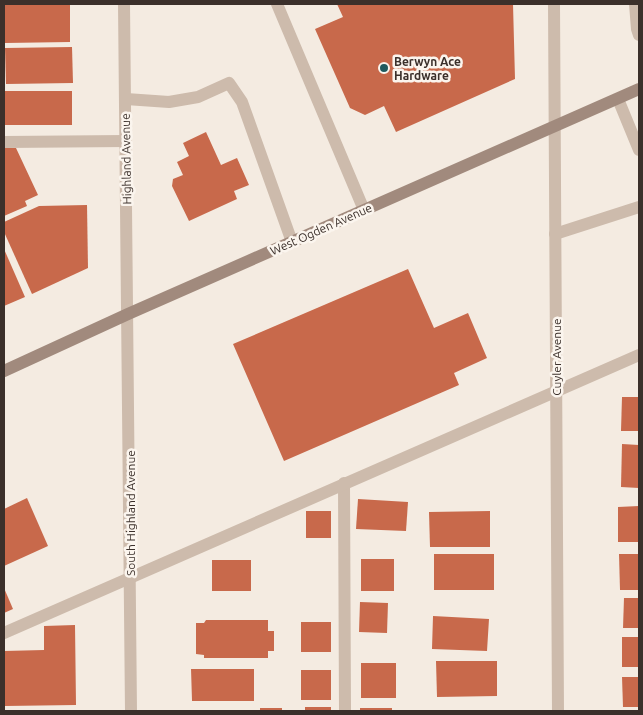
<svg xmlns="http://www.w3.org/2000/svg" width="643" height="715" font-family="Ubuntu,sans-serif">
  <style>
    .building { fill: #c8694b }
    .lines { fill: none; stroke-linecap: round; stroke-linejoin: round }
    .service { stroke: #cdbbac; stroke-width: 12 }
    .minor { stroke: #cdbbac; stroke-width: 12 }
    .secondary { stroke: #a18a7d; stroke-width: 12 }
    .poi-dot { fill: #1f5a5e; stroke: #fbf5ee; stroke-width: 2 }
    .labels { text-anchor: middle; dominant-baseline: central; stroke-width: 5; stroke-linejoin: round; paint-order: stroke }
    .poi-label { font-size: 12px; font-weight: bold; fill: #3b302b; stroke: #fbf5ee; text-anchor: start }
    .street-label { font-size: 12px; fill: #3b302b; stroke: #fbf5ee }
  </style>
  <rect width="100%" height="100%" fill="#f4ebe1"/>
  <g class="building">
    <polygon points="5,4 70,4 70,42 5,43"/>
    <polygon points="337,4 513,4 515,79 396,132 384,106 365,115 350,108 315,29 343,17"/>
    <polygon points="72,47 73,83 6,84 5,48"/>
    <rect x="4" y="91" width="68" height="34"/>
    <polygon points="206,132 221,165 237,158 249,185 234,191 237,199 189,221 172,186 173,179 183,175 177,162 189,156 183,143"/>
    <polygon points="4,148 16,148 38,195 25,201 27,206 4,216"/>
    <polygon points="87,205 88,268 32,294 4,232 4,222 39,206"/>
    <polygon points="4,249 25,297 4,306"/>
    <polygon points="408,269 434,328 468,313 487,358 454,373 459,385 284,461 233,344"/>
    <polygon points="622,397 639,397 639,431 621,431"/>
    <polygon points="622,444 639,445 639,488 621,487"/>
    <polygon points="27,498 48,546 4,566 4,509"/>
    <polygon points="358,499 408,502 406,531 356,529"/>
    <polygon points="639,506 639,542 618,542 618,507"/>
    <rect x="306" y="511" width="25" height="27"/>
    <polygon points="490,511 490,547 430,547 429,512"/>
    <rect x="434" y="554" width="60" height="36"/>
    <polygon points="619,554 639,554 639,590 620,590"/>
    <rect x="361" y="559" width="33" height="32"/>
    <rect x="212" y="560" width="39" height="31"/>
    <polygon points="4,588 13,609 4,613"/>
    <polygon points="624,598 639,598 639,628 623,628"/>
    <polygon points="360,602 388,603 387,633 359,632"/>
    <polygon points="433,616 489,619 487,651 432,649"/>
    <polygon points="206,620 268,620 268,631 274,631 274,651 268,651 268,658 204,658 204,655 196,654 196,623 204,623"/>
    <rect x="301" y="622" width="30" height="30"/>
    <polygon points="75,625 76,705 5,706 4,651 44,650 44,626"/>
    <rect x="622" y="637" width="17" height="30"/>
    <polygon points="436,661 497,661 497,696 437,697"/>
    <rect x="361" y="663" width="35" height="35"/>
    <polygon points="191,669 254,669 254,701 192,701"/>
    <rect x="301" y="670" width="30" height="30"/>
    <polygon points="622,677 639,677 639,707 623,707"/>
    <rect x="305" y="707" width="26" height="4"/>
    <rect x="260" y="708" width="22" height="3"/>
    <rect x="360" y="708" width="32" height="3"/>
  </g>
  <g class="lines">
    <g class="service">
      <polyline points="277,4 364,210"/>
      <polyline points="635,4 637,29 639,35"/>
      <polyline points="126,99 169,102 198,97 229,83 242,102 292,242"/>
      <polyline points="618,99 639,150"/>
      <polyline points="4,142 126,141"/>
      <polyline points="555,234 639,207"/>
      <polyline points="344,483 345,711"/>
      <polyline points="4,633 639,355"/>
    </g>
    <g class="minor">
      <polyline points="124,4 131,711"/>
      <polyline points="554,4 558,711"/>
    </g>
    <polyline class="secondary" points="4,371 128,314 639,89"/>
  </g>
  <circle class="poi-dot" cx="384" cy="68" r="5"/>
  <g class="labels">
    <g class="poi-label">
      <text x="394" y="61">Berwyn Ace<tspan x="394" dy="14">Hardware</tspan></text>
    </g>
    <g class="street-label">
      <text transform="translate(126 159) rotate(-91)">Highland Avenue</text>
      <text transform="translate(321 229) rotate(-24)">West Ogden Avenue</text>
      <text transform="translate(556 357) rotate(-90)">Cuyler Avenue</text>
      <text transform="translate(130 513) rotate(-90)">South Highland Avenue</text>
    </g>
  </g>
  <rect width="643" height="715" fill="none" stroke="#3b302b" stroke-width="10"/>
</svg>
